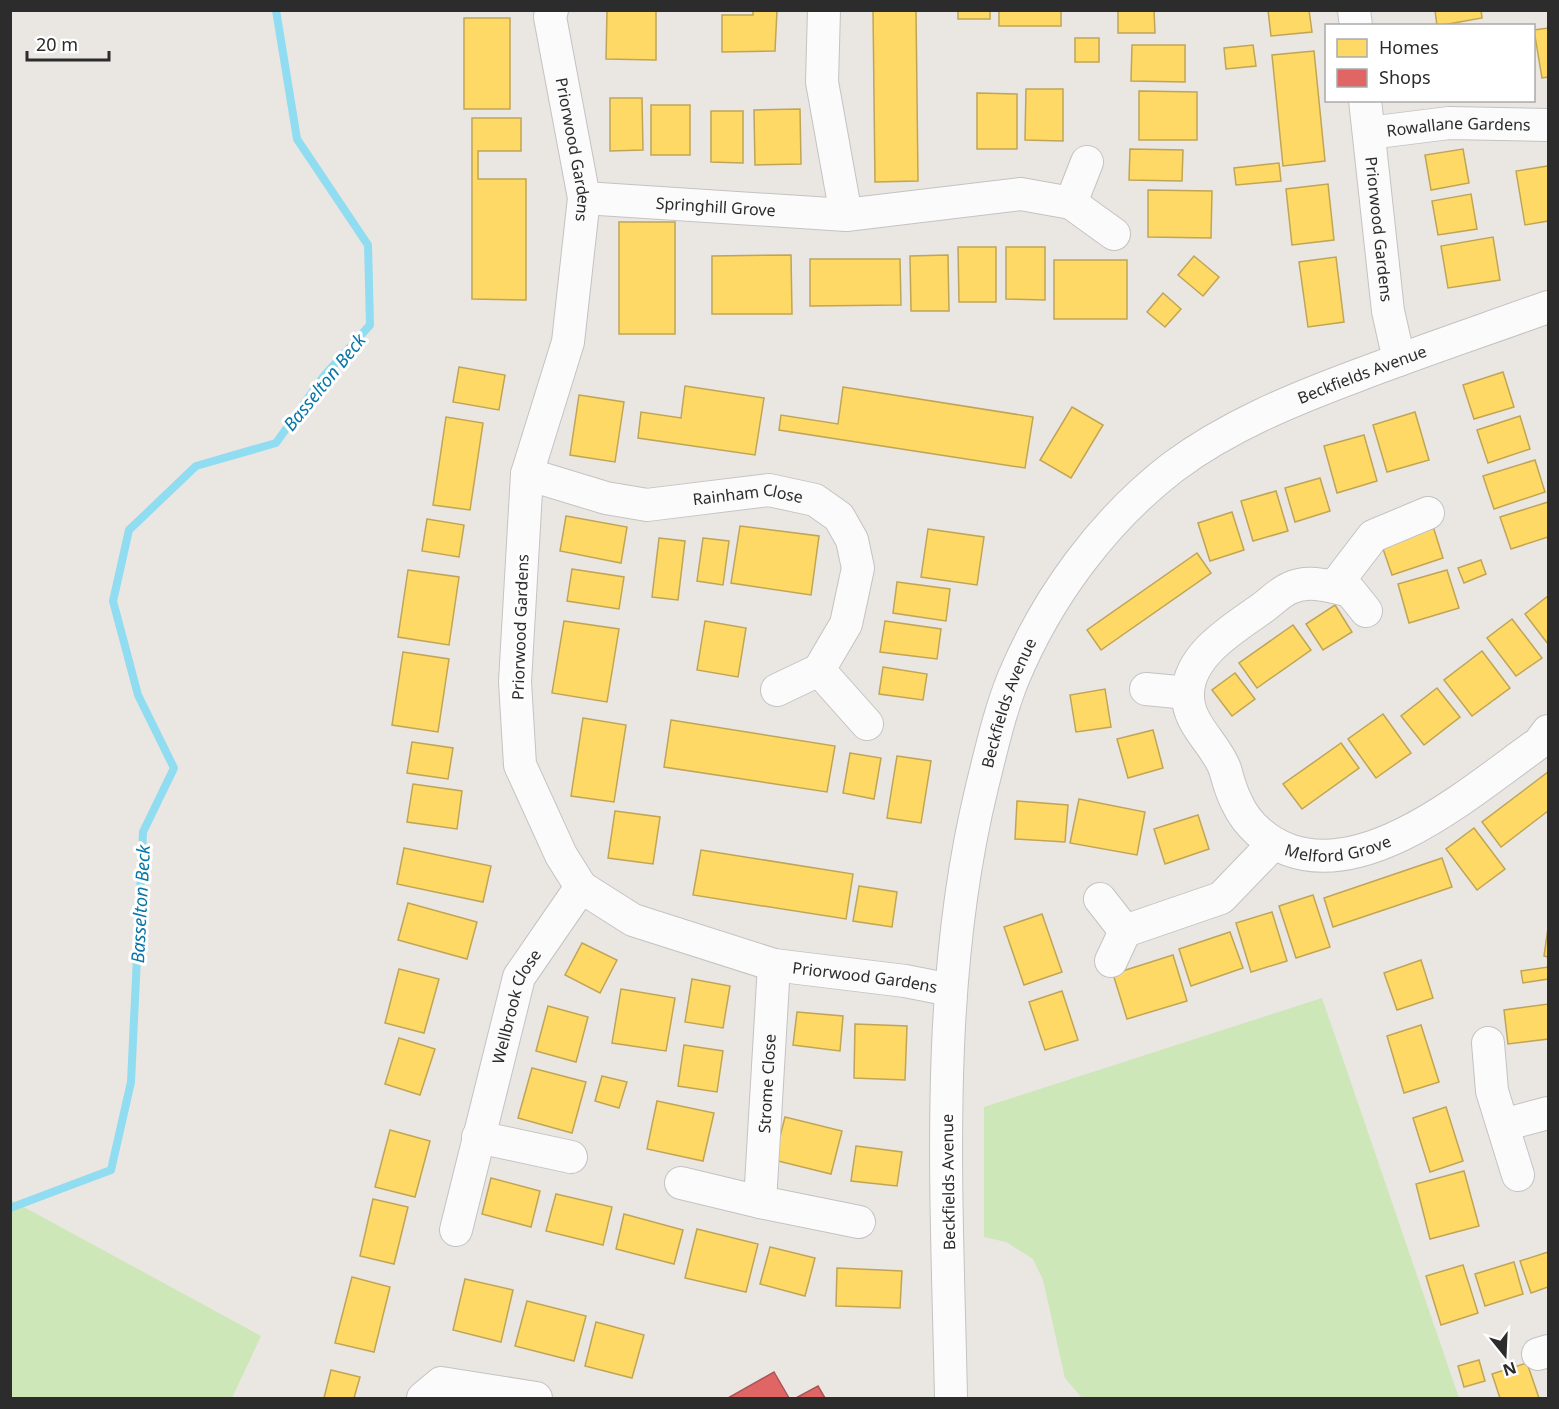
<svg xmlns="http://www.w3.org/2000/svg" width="1559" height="1409" font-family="'Noto Sans',sans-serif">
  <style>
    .green { fill: #cde7b9 }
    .homes { fill: #ffd966; stroke: #c0a555; stroke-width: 1.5 }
    .shops { fill: #e06666; stroke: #a55; stroke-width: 1.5 }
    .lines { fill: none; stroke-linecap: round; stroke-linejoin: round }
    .stream { stroke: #90dcf1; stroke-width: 8 }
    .minor-casing { stroke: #c4c3c3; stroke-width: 34 }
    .minor { stroke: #fcfbfb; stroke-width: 32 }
    .labels { text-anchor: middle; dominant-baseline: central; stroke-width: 6; stroke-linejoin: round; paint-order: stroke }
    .street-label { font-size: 16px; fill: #2c2c2c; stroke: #fff }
    .water-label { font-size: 18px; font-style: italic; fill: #0576a8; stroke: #fff }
  </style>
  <rect width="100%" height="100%" fill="#eae6e2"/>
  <g class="green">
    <polygon points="1322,998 1459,1398 1082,1398 1065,1378 1043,1280 1033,1259 1006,1242 984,1237 984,1107"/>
    <polygon points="11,1200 261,1336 232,1398 11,1398"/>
  </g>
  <g class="homes">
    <polygon points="607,10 656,10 656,60 606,59"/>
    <polygon points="753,10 777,10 775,51 722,52 722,15 753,15"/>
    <polygon points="873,10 916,10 918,181 875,182"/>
    <rect x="958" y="10" width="32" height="9"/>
    <rect x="999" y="10" width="62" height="16"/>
    <polygon points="1118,10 1154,10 1155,33 1118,33"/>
    <polygon points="1268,10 1309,10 1312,32 1271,36"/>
    <polygon points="1435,10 1481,10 1482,18 1437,26"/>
    <rect x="464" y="18" width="46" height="91"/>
    <polygon points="1548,28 1548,77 1542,78 1534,30"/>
    <rect x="1075" y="38" width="24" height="24"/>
    <polygon points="1132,45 1185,45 1185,82 1131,81"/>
    <polygon points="1253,45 1256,66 1226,69 1224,48"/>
    <polygon points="1314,51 1325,161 1283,166 1272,55"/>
    <polygon points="1026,89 1063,89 1063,141 1025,140"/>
    <polygon points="1139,91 1197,92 1197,140 1139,140"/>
    <polygon points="977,93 1017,94 1017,149 977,149"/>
    <polygon points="610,98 642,98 643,150 610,151"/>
    <rect x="651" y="105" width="39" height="50"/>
    <polygon points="800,109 801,164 755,165 754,110"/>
    <polygon points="711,111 743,111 743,163 711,162"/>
    <polygon points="472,118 521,118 521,151 478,151 478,179 526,179 526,300 472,299"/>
    <polygon points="1130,149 1183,150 1182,181 1129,180"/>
    <polygon points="1463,149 1469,183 1431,190 1425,155"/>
    <polygon points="1279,163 1281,181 1236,185 1234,168"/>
    <polygon points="1548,166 1548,221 1525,225 1516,171"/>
    <polygon points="1328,184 1334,240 1292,245 1286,189"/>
    <polygon points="1148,190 1212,191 1211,238 1148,237"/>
    <polygon points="1471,194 1477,229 1438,235 1432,201"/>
    <rect x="619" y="222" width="56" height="112"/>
    <polygon points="1493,237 1500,280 1448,288 1441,246"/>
    <polygon points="958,247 996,247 996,302 959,302"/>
    <polygon points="1006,247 1045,247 1045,300 1006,299"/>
    <polygon points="791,255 792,314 712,314 712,256"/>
    <polygon points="948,255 949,311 911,311 910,256"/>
    <polygon points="1194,256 1219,277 1203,296 1178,275"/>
    <polygon points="1336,257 1344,322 1308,327 1299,262"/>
    <polygon points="810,259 900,259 901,305 810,306"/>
    <rect x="1054" y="260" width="73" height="59"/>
    <polygon points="1163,293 1181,309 1165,327 1147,312"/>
    <polygon points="459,367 505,375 499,410 453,402"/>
    <polygon points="1503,372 1514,407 1474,419 1463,385"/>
    <polygon points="685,386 764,398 755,455 638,438 641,412 681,418"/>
    <polygon points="843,387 1033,417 1025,468 779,430 781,415 838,424"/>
    <polygon points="579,395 624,402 615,462 570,455"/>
    <polygon points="1072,407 1103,425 1071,478 1040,460"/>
    <polygon points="1415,412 1429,460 1387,472 1373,425"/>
    <polygon points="1520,416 1530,449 1488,463 1477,430"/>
    <polygon points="446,417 483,423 470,510 433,505"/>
    <polygon points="1364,435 1377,481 1337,493 1324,446"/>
    <polygon points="1535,460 1545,492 1494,509 1483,476"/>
    <polygon points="1320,478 1330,511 1295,522 1285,488"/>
    <polygon points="1276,491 1288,531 1253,541 1241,501"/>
    <polygon points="1548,502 1548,537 1511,549 1500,517"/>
    <polygon points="1232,512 1244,550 1210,561 1198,523"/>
    <polygon points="566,516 627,527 621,563 560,551"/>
    <polygon points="427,519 464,525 459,557 422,551"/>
    <polygon points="1431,520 1443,558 1392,575 1379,537"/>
    <polygon points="740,526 819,536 811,595 731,583"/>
    <polygon points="928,529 984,537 977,585 921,577"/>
    <polygon points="659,538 685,541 678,600 652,597"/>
    <polygon points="703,538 729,541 723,585 697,581"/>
    <polygon points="1197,553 1211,573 1101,650 1087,630"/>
    <polygon points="1481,560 1486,574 1464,583 1458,568"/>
    <polygon points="572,569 624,577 619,609 567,601"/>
    <polygon points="408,570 459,577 449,645 398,637"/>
    <polygon points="1447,570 1459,608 1409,623 1398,584"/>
    <polygon points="897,582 950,589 946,621 893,613"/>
    <polygon points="1548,596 1548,644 1525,614"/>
    <polygon points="1335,605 1352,632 1323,650 1306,624"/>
    <polygon points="1512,619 1542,658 1516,676 1487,638"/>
    <polygon points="564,621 619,629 607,702 552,693"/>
    <polygon points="705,621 746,628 738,677 697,670"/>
    <polygon points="885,621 941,629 937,659 880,652"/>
    <polygon points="1293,625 1311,650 1257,688 1239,663"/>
    <polygon points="1482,651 1510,688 1472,716 1444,680"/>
    <polygon points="403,652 449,659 438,732 392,725"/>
    <polygon points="883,667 927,674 923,700 879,694"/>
    <polygon points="1235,673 1255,699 1232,716 1212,690"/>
    <polygon points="1437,688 1460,717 1424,745 1401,716"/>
    <polygon points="1105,689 1111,727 1076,732 1070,695"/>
    <polygon points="1383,714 1411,753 1376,778 1348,739"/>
    <polygon points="583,718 626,725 614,802 571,796"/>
    <polygon points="671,720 835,746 827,792 664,767"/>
    <polygon points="1153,730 1163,768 1128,778 1117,739"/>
    <polygon points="412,742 453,748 448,779 407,773"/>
    <polygon points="1341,743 1359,768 1302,809 1283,784"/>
    <polygon points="850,753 881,758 874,799 843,793"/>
    <polygon points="897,756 931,761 921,823 887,818"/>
    <polygon points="1548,772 1548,811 1501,847 1482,822"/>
    <polygon points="413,784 462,791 457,829 407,822"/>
    <polygon points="1079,799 1145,812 1137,855 1070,843"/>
    <polygon points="1017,801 1068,805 1065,842 1015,839"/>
    <polygon points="615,811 660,817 653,864 608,858"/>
    <polygon points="1198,815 1209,849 1165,864 1154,829"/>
    <polygon points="1474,828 1505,869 1477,890 1446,849"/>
    <polygon points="404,848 491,866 483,902 397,884"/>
    <polygon points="701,850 853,874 846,919 693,895"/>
    <polygon points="1442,858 1452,887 1333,927 1324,898"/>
    <polygon points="859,886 897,892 892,927 853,921"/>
    <polygon points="1313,895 1330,947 1296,958 1279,906"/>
    <polygon points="408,903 477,922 467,959 398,940"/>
    <polygon points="1272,912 1287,961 1251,972 1236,923"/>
    <polygon points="1042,914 1062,972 1024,985 1004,927"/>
    <polygon points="1548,928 1548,957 1544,956"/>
    <polygon points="1230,932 1243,968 1191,986 1179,949"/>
    <polygon points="582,943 617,960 600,993 565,975"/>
    <polygon points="1173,955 1187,1001 1127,1019 1113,974"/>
    <polygon points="1421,960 1433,998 1397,1010 1384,973"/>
    <polygon points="1548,967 1548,979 1523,983 1521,971"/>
    <polygon points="399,969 439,979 424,1033 385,1023"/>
    <polygon points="692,979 730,986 723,1028 685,1022"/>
    <polygon points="621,989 675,998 666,1051 612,1043"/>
    <polygon points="1062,991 1078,1040 1045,1050 1029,1002"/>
    <polygon points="1548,1004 1548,1039 1508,1044 1504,1010"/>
    <polygon points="548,1006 588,1017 576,1062 536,1051"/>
    <polygon points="797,1012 843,1016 840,1051 793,1045"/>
    <polygon points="855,1024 907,1026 905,1080 854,1078"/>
    <polygon points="1421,1025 1439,1082 1404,1093 1387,1036"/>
    <polygon points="399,1038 435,1049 420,1095 385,1084"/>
    <polygon points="684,1045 723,1051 717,1092 678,1086"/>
    <polygon points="532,1068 586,1082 572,1133 518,1118"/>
    <polygon points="602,1076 627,1082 619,1108 595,1101"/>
    <polygon points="657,1101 714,1113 703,1161 647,1149"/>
    <polygon points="1446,1107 1463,1161 1430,1172 1413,1118"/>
    <polygon points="785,1117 842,1131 831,1174 774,1160"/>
    <polygon points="390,1130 430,1141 415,1197 375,1187"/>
    <polygon points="856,1146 902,1152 897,1186 851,1181"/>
    <polygon points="1464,1171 1479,1226 1430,1239 1416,1184"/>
    <polygon points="491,1178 540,1191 531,1227 482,1214"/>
    <polygon points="556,1194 612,1207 603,1245 546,1231"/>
    <polygon points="373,1199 408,1207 394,1264 360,1256"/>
    <polygon points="624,1214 683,1230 674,1264 616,1249"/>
    <polygon points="697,1229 758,1244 746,1292 685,1278"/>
    <polygon points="770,1247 815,1258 805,1296 760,1284"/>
    <polygon points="1548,1252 1548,1287 1531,1293 1520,1261"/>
    <polygon points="1514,1262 1523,1294 1485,1306 1475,1274"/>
    <polygon points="1463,1265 1478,1313 1441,1325 1426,1276"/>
    <polygon points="837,1268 902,1271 900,1308 836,1306"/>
    <polygon points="352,1277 390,1287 374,1352 335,1343"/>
    <polygon points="465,1279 513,1290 501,1342 453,1330"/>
    <polygon points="527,1301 586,1316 574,1361 515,1346"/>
    <polygon points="596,1322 644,1335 632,1378 585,1366"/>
    <polygon points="1479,1360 1485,1381 1464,1387 1458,1366"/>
    <polygon points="1527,1363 1539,1398 1500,1398 1492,1374"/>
    <polygon points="331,1370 360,1377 354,1398 324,1398"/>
  </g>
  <g class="shops">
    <polygon points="774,1372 789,1398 728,1398"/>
    <polygon points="818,1386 825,1398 796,1398"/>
  </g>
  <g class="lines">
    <polyline class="stream" points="10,1208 111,1170 131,1082 143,832 174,768 138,695 113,601 129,530 196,466 276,443 323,377 370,325 368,245 297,139 276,10"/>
    <defs>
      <g id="minor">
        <path id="s1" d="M552,10L550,17L584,198L568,342L527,474L515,682L520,765L561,855L581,887L633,920L774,965L905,981L951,990"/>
        <polyline points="824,10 822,82 846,215"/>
        <polyline points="1354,10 1356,26"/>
        <path id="s2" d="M1365,100L1388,311L1399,360"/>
        <path id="s3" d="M1369,133L1449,123L1548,125"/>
        <path id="s4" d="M584,198L846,215L1021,194L1071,203L1114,234"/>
        <polyline points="1071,203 1087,162"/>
        <path id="s5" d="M527,474L606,498L647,505L769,490L815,500L839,517L852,540L858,568L846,624L819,670L777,690"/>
        <path id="s6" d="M1428,513L1373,536L1334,587C1319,584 1305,581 1290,588C1280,592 1270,603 1261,609C1233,629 1190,654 1188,692C1186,724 1215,742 1225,769C1228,780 1231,792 1237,803C1247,825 1267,842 1289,850C1372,880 1476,787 1539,743L1548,731"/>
        <polyline points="1334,587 1350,591 1366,611"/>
        <polyline points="819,670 867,724"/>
        <polyline points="1146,689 1188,693"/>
        <polyline points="1100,899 1125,931 1221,898 1273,844"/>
        <polyline points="1111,961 1125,931"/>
        <polyline points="1488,1043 1492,1091 1518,1175"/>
        <polyline points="1503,1125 1548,1113"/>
        <polyline points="478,1137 571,1157"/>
        <path id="s7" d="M681,1183L760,1202L774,965"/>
        <polyline points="760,1202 859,1222"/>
        <path id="s8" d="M456,1230L519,977L581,887"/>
        <polyline points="1538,1354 1548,1351"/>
        <polyline points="423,1398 441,1383 536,1398"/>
        <path id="s9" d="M951,1398C947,1195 933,987 982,787C991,751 999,714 1013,679C1047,597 1103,521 1173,467C1228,426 1292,400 1356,376C1419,352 1484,330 1548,307"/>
      </g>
    </defs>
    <use href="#minor" class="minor-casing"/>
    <use href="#minor" class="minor"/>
  </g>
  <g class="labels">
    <g class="street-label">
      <text stroke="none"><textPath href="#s3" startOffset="90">Rowallane Gardens</textPath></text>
      <text stroke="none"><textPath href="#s1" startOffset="142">Priorwood Gardens</textPath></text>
      <text stroke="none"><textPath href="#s4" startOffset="132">Springhill Grove</textPath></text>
      <text stroke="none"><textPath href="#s2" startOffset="130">Priorwood Gardens</textPath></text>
      <text stroke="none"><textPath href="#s9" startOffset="1206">Beckfields Avenue</textPath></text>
      <text stroke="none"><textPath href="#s5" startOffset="226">Rainham Close</textPath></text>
      <text transform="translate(520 627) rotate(-88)">Priorwood Gardens</text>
      <text stroke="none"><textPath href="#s9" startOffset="702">Beckfields Avenue</textPath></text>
      <text stroke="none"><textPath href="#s6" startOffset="564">Melford Grove</textPath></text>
      <text stroke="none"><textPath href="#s1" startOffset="1204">Priorwood Gardens</textPath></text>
      <text stroke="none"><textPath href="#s8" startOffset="232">Wellbrook Close</textPath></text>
      <text stroke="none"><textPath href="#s7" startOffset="200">Strome Close</textPath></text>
      <text transform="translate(948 1182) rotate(-91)">Beckfields Avenue</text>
    </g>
    <g class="water-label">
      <text transform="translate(324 382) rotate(-51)">Basselton Beck</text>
      <text transform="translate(140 904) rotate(-87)">Basselton Beck</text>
    </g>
  </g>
  <rect width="1559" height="1409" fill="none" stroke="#2c2c2c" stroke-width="24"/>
  <rect x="1325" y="24" width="210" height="78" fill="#ffffff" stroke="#ababab" stroke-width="1.5"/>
  <rect x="1337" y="39" width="30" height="18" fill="#ffd966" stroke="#ababab" stroke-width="1.5"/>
  <text x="1379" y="54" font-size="18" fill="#2c2c2c">Homes</text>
  <rect x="1337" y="69" width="30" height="18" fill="#e06666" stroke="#ababab" stroke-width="1.5"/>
  <text x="1379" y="84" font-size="18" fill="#2c2c2c">Shops</text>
  <g transform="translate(1505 1355) rotate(162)" stroke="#ffffff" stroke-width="4.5" paint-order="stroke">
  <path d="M0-4.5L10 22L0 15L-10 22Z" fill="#2c2c2c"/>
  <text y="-9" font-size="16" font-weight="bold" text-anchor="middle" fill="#2c2c2c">N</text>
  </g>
  <path d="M27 51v9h82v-9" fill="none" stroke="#2c2c2c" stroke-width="3"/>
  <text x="36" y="51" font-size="18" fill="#2c2c2c" stroke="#ffffff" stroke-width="4.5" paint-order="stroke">20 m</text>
</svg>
